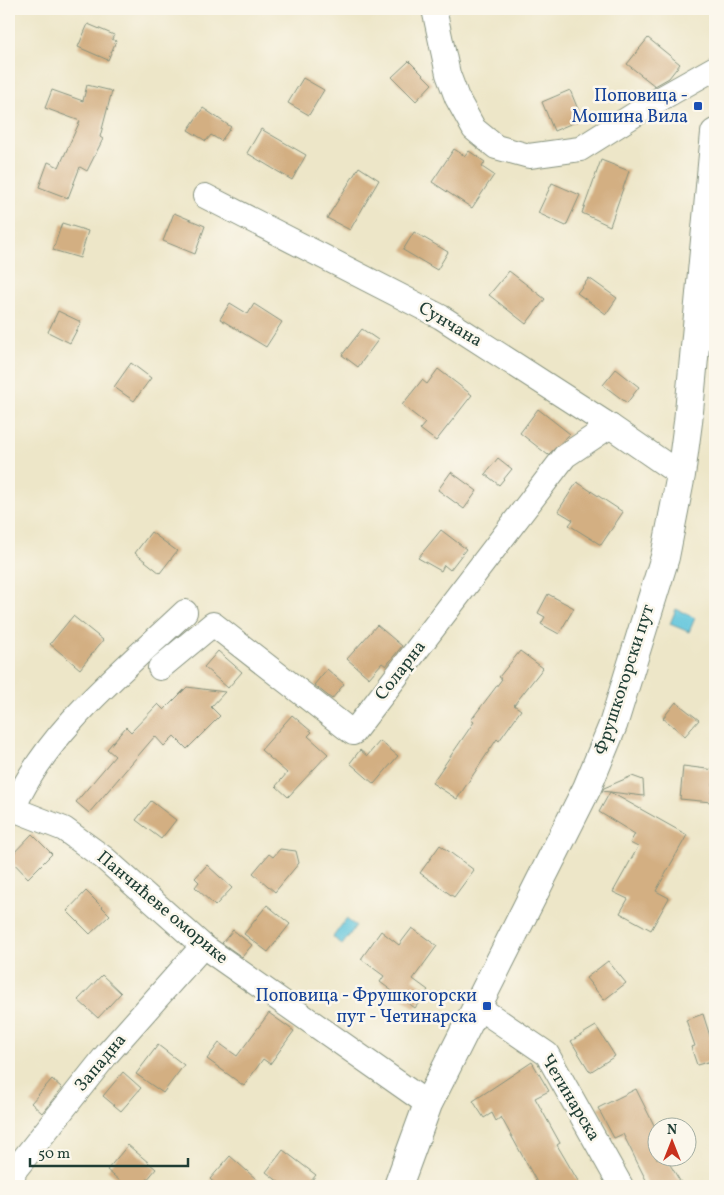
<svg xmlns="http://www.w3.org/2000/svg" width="724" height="1195" font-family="Vollkorn,serif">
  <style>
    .water { fill: #5fc5dc; stroke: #3f8188 }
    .building { fill: #d3af82 }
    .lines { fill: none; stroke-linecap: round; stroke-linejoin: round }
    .minor-casing { stroke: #86927e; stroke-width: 26 }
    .tertiary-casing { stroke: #86927e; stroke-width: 30 }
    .minor { stroke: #fff; stroke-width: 24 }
    .tertiary { stroke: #fff; stroke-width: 28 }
    .transit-dot { fill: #1a4fb4; stroke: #fbf7ec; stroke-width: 2 }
    .labels { text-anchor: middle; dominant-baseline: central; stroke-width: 5; stroke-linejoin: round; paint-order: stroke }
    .transit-label { font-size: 18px; fill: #164399; stroke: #fbf7ec; text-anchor: end }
    .street-label { font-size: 18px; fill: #1f3d34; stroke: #fbf7ec }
  </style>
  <rect width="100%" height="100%" fill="#fbf7ec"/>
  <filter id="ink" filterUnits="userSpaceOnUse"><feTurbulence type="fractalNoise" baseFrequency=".02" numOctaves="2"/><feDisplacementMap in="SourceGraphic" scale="10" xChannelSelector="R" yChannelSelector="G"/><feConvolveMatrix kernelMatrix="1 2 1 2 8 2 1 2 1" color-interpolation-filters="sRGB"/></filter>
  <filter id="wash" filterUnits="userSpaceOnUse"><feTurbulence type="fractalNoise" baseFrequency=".0096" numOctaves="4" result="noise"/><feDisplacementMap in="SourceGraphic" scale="20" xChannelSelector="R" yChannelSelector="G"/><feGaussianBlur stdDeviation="1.12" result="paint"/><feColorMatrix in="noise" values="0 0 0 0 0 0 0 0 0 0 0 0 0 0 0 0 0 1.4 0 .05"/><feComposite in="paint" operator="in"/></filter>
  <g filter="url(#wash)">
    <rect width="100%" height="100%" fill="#ede6c8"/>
    <g class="water">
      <polygon points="676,609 695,618 689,632 670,624"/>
      <polygon points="346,919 356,926 342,945 333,937"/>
    </g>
    <g id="blocks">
      <g class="building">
        <polygon points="88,24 114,35 112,39 116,41 108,60 78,47"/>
        <polygon points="648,38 680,64 669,78 655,86 627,64"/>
        <polygon points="409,61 432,84 416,101 392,77"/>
        <polygon points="303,78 324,90 309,115 288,103"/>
        <polygon points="87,85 112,91 100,137 103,139 87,171 80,167 68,198 39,187 48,162 59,167 80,121 45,108 52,90 83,101"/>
        <polygon points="570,90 582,119 554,131 542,102"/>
        <polygon points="203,108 231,127 221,141 211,135 206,141 188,130"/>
        <polygon points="261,129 306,155 292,180 247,153"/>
        <polygon points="454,149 465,156 469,151 485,162 482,167 494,175 472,208 432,182"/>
        <polygon points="601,160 629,171 610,226 582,213"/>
        <polygon points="359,167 379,180 350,230 327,218"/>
        <polygon points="552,183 580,195 566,226 538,213"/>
        <polygon points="174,213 205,226 195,254 163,241"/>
        <polygon points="62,223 88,231 80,258 53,250"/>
        <polygon points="414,232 448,252 437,270 403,250"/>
        <polygon points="509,271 545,299 526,324 489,295"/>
        <polygon points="589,278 617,298 606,314 577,293"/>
        <polygon points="230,303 248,314 254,304 282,322 266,347 220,319"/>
        <polygon points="58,311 81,322 70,343 48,332"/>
        <polygon points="362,329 378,340 358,367 342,355"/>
        <polygon points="131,363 151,378 134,401 114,387"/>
        <polygon points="438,369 472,395 436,441 420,429 425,423 402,405 422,380 427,384"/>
        <polygon points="616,369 639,387 627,403 603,385"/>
        <polygon points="538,409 570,434 548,455 520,433"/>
        <polygon points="498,458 512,469 499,485 485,474"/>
        <polygon points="451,472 477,491 464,509 438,490"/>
        <polygon points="577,482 623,512 601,545 569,525 573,520 558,511"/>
        <polygon points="441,530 466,549 450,570 444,565 441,571 418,558"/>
        <polygon points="151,532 177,551 160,573 135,553"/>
        <polygon points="548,594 574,608 559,634 541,624 545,617 538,613"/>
        <polygon points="73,616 103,640 80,669 50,644"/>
        <polygon points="377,625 402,646 386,666 382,663 369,678 347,659"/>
        <polygon points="218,651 242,672 228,688 204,667"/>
        <polygon points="520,651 543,668 514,705 521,710 499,741 497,739 457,799 432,783 474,722 471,720 502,679 499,677"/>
        <polygon points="327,669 344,684 332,699 314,685"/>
        <polygon points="187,687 225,692 211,707 220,716 187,749 174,736 164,746 155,736 89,813 76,802 115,756 107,749 126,727 131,732 158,704 164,710"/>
        <polygon points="676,702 699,720 685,736 663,718"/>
        <polygon points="292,715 312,732 308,736 328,754 288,797 276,786 287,773 261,750"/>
        <polygon points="380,741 398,756 374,784 350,763 360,750 367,756"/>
        <polygon points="683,766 715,770 711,802 680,799"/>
        <polygon points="632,776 643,780 644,796 610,792 687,835 656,891 669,898 651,930 620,913 628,899 613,892 638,847 630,843 635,834 599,812 610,792 602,791 604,788"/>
        <polygon points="151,801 176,820 161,839 136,820"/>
        <polygon points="32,834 52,854 28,878 9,858"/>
        <polygon points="440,845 474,870 454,897 420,873"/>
        <polygon points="280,849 296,851 299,863 275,892 253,873 269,854 273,857"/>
        <polygon points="207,865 232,888 215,906 195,887 199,882 195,878"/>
        <polygon points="86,891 110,915 90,934 67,911"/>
        <polygon points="267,905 290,924 268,952 244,934"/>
        <polygon points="412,928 437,946 413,979 428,990 415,1008 380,982 384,976 361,959 381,931 399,945"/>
        <polygon points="233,930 252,945 242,957 222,943"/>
        <polygon points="608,961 626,983 604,1000 586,978"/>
        <polygon points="102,975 121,993 98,1018 78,1000"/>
        <polygon points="269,1013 294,1031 270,1064 263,1059 244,1086 207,1059 219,1043 237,1056"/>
        <polygon points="703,1014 715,1052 715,1060 697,1065 691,1047 695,1046 686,1020"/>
        <polygon points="596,1026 615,1056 590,1072 571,1041"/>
        <polygon points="158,1045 184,1065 163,1093 136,1074"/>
        <polygon points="532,1062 549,1091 535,1098 560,1143 557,1145 581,1186 539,1186 501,1117 496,1121 492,1113 484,1118 473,1101"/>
        <polygon points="123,1072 141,1088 121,1111 103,1096"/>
        <polygon points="52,1079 62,1088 42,1113 31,1103"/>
        <polygon points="636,1089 656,1129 656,1158 666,1158 683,1186 649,1186 623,1134 614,1138 598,1108"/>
        <polygon points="128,1145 156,1169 142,1186 126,1186 107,1170"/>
        <polygon points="283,1150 316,1175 307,1186 284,1186 266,1172"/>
        <polygon points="230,1156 264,1186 218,1186 210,1179"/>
      </g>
    </g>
  </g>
  <g filter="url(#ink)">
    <use href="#blocks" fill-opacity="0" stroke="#86927e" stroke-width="1"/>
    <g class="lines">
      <defs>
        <g id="minor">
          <polyline points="434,9 448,74 457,98 474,129 496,147 529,156 580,149 653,103 715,68"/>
          <polyline points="205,196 441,317 610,426 681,475"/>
          <path d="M185,612C124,670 47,730 13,809L64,829L104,858L203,946L428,1104"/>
          <polyline points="160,668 213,624 353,733 565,456 610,426"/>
          <polyline points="478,1007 547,1054 621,1186"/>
          <polyline points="12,1186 14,1171 107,1054 203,946"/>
        </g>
        <polyline id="tertiary" points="398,1186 428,1104 587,788 613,725 665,557 681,475 688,422 715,133"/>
      </defs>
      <use href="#minor" class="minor-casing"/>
      <use href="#tertiary" class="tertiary-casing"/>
      <use href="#minor" class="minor"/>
      <use href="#tertiary" class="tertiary"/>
    </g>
  </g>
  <g class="transit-dot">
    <rect x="693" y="101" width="10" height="10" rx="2.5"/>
    <rect x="482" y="1001" width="10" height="10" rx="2.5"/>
  </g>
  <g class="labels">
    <g class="transit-label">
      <text x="688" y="96">Поповица -<tspan x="688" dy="21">Мошина Вила</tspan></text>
      <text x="477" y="996">Поповица - Фрушкогорски<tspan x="477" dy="21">пут - Четинарска</tspan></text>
    </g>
    <g class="street-label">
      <text transform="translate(450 325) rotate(31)">Сунчана</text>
      <text transform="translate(401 671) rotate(-52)">Соларна</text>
      <text transform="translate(625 680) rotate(-72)">Фрушкогорски пут</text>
      <text transform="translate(162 908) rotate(40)">Панчићеве оморике</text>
      <text transform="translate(101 1063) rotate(-50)">Западна</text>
      <text transform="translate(570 1098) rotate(59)">Четинарска</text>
    </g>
  </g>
  <rect width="724" height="1195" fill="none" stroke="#fbf7ec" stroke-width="30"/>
  <g transform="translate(672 1142)"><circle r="24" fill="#fbf7ec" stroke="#a3ada2"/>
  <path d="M0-4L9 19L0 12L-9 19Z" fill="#c8321e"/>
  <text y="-8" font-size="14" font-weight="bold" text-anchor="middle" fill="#1f3d34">N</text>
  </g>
  <path d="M30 1158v8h158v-8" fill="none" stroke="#1f3d34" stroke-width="2.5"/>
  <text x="38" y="1158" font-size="15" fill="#1f3d34" stroke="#fbf7ec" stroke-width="4" paint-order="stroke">50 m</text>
</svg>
